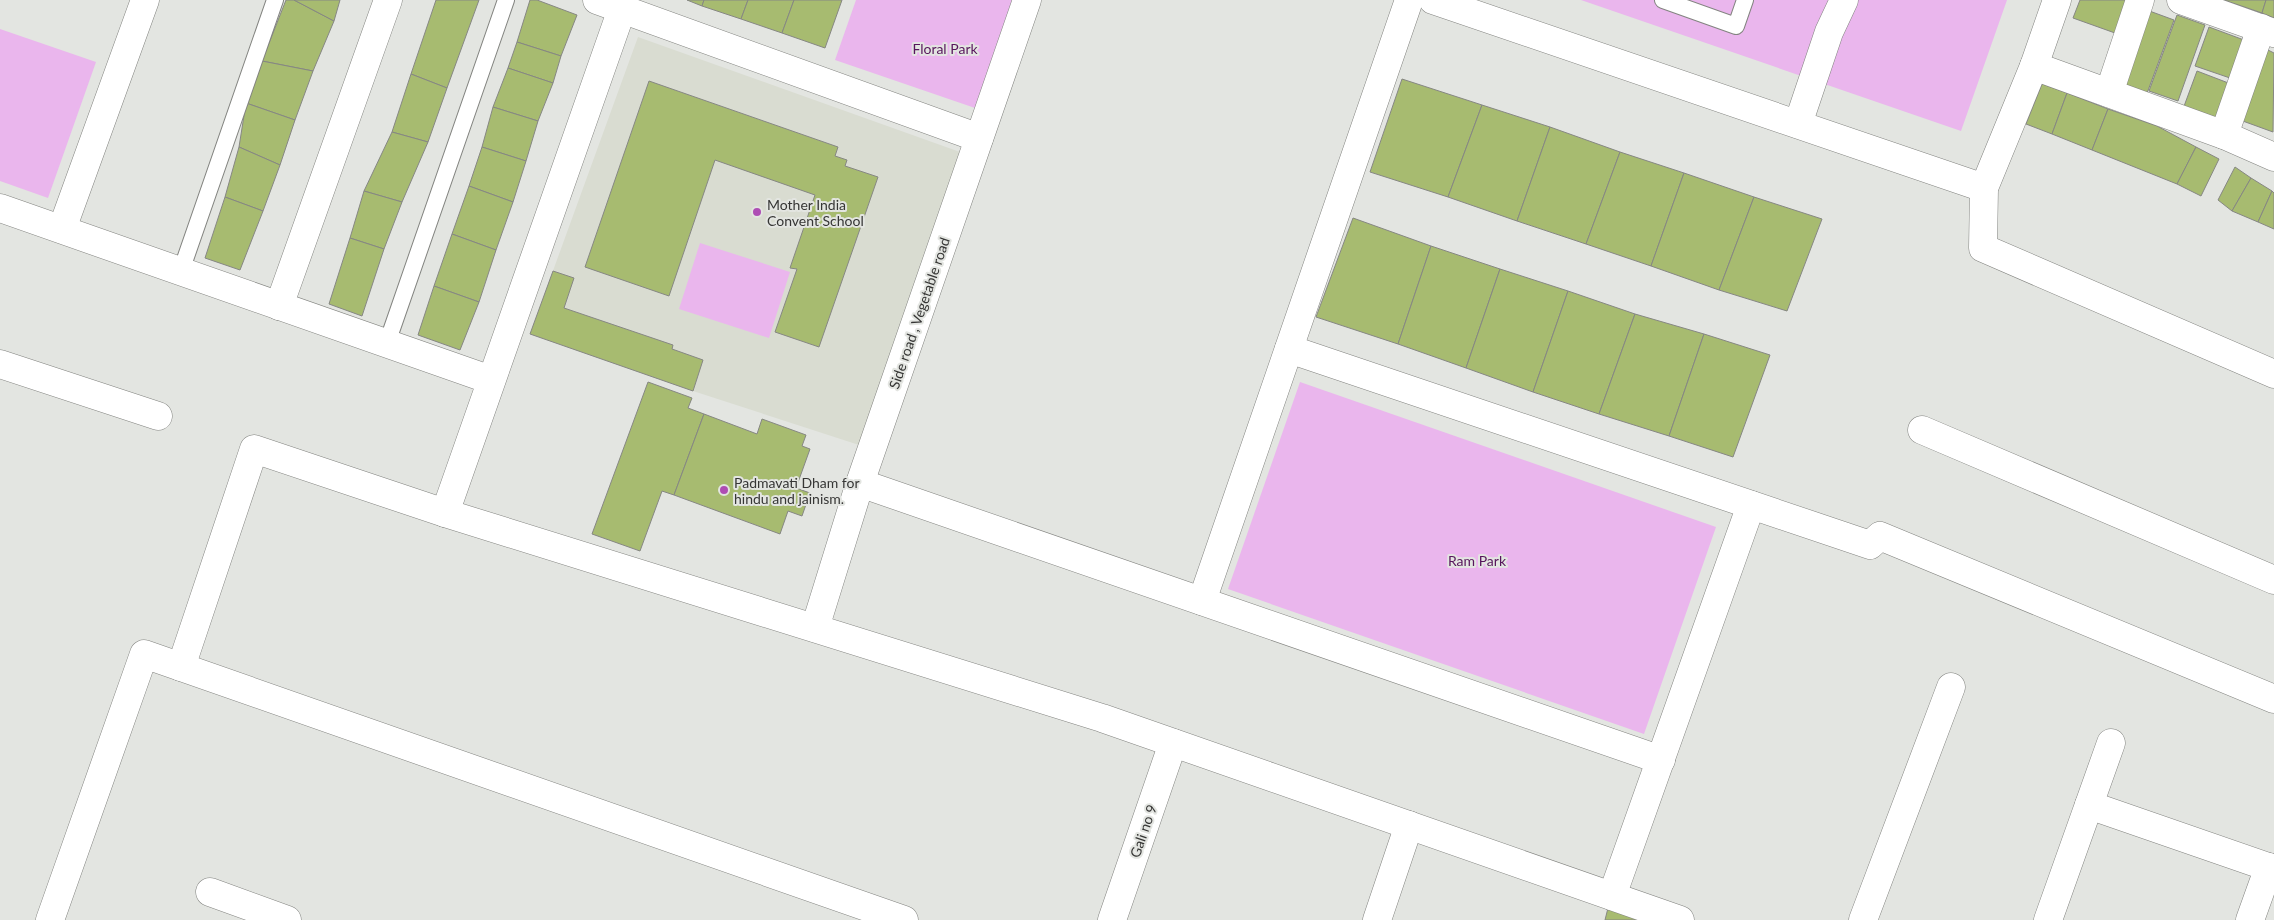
<svg xmlns="http://www.w3.org/2000/svg" width="2274" height="920" font-family="Lato,sans-serif">
  <style>
    .built { fill: #d9dcd1 }
    .green { fill: #eab6ed }
    .building { fill: #a7bb70; stroke: #868783 }
    .lines { fill: none; stroke-linecap: round; stroke-linejoin: round }
    .service-casing { stroke: #838480; stroke-width: 18 }
    .minor-casing { stroke: #838480; stroke-width: 29 }
    .service { stroke: #fff; stroke-width: 16 }
    .minor { stroke: #fff; stroke-width: 28 }
    .poi-dot { fill: #ae4db4; stroke: #e3e5e1; stroke-width: 2 }
    .labels { text-anchor: middle; dominant-baseline: central; stroke-width: 4; stroke-linejoin: round; paint-order: stroke }
    .park-label { font-size: 14px; fill: #57155c; stroke: #e3e5e1 }
    .poi-label { font-size: 14px; fill: #363635; stroke: #e3e5e1; text-anchor: start }
    .street-label { font-size: 14px; fill: #363635; stroke: #e3e5e1 }
  </style>
  <rect width="100%" height="100%" fill="#e3e5e1"/>
  <polygon class="built" points="638,37 960,152 859,445 693,391 530,334"/>
  <g class="green">
    <polygon points="856,0 1012,0 975,108 835,60"/>
    <polygon points="1581,0 2007,0 1961,131"/>
    <polygon points="0,29 96,62 48,198 0,181"/>
    <polygon points="700,243 790,272 769,338 679,309"/>
    <polygon points="1300,382 1716,527 1644,734 1228,589"/>
  </g>
  <g class="building">
    <polygon points="286,0 294,0 334,21 313,71 262,61"/>
    <polygon points="294,0 340,0 334,21"/>
    <polygon points="436,0 479,0 447,88 411,74"/>
    <polygon points="530,0 537,0 577,15 561,56 517,42"/>
    <polygon points="687,0 704,0 702,6"/>
    <polygon points="704,0 748,0 741,19 702,6"/>
    <polygon points="748,0 794,0 782,33 741,19"/>
    <polygon points="794,0 842,0 825,48 782,33"/>
    <polygon points="2080,0 2127,0 2115,33 2073,18"/>
    <polygon points="2224,0 2266,0 2262,13"/>
    <polygon points="2266,0 2274,0 2274,18 2262,13"/>
    <polygon points="2144,9 2174,20 2146,96 2116,85"/>
    <polygon points="2177,15 2205,25 2178,101 2149,91"/>
    <polygon points="2209,27 2244,40 2230,78 2195,66"/>
    <polygon points="517,42 561,56 553,83 508,68"/>
    <polygon points="2268,50 2274,53 2273,132 2240,120"/>
    <polygon points="262,61 313,71 295,120 246,103"/>
    <polygon points="508,68 553,83 538,121 493,107"/>
    <polygon points="2197,71 2231,84 2218,121 2183,109"/>
    <polygon points="411,74 447,88 428,142 392,132"/>
    <polygon points="1402,79 1482,105 1448,197 1370,172"/>
    <polygon points="649,81 838,147 835,156 847,160 845,166 878,177 819,347 775,332 797,269 790,268 815,195 715,160 669,296 585,267"/>
    <polygon points="2042,84 2067,93 2052,134 2026,124"/>
    <polygon points="2067,93 2108,109 2092,150 2052,134"/>
    <polygon points="246,103 295,120 280,165 239,147"/>
    <polygon points="1482,105 1550,127 1517,221 1448,197"/>
    <polygon points="493,107 538,121 526,161 482,147"/>
    <polygon points="2108,109 2157,126 2196,147 2177,184 2092,150"/>
    <polygon points="1550,127 1620,152 1586,244 1517,221"/>
    <polygon points="392,132 428,142 402,202 364,191"/>
    <polygon points="239,147 280,165 263,211 225,197"/>
    <polygon points="482,147 526,161 513,202 469,186"/>
    <polygon points="2196,147 2219,159 2201,196 2177,184"/>
    <polygon points="1620,152 1684,173 1651,266 1586,244"/>
    <polygon points="2235,167 2251,178 2232,211 2218,200"/>
    <polygon points="1684,173 1754,197 1719,290 1651,266"/>
    <polygon points="2251,178 2272,191 2258,222 2232,211"/>
    <polygon points="469,186 513,202 496,250 452,234"/>
    <polygon points="364,191 402,202 384,249 350,238"/>
    <polygon points="2272,191 2274,193 2274,229 2258,222"/>
    <polygon points="225,197 263,211 240,270 205,258"/>
    <polygon points="1754,197 1822,219 1787,311 1719,290"/>
    <polygon points="1353,218 1431,246 1398,344 1316,317"/>
    <polygon points="452,234 496,250 479,302 434,286"/>
    <polygon points="350,238 384,249 362,316 329,304"/>
    <polygon points="1431,246 1500,269 1466,368 1398,344"/>
    <polygon points="1500,269 1568,291 1533,392 1466,368"/>
    <polygon points="553,271 574,278 564,308 673,345 672,349 703,360 693,391 530,334"/>
    <polygon points="434,286 479,302 460,350 418,335"/>
    <polygon points="1568,291 1635,314 1599,414 1533,392"/>
    <polygon points="1635,314 1704,334 1669,436 1599,414"/>
    <polygon points="1704,334 1770,355 1733,457 1669,436"/>
    <polygon points="648,382 692,398 688,408 704,414 674,495 662,491 640,551 592,534"/>
    <polygon points="704,414 757,434 762,419 806,435 802,446 810,449 796,488 810,493 802,516 788,511 780,534 674,495"/>
    <polygon points="1608,908 1639,920 1605,920"/>
  </g>
  <g class="lines">
    <defs>
      <g id="service">
        <polyline points="1663,0 1736,26 1745,0"/>
        <polyline points="181,271 275,0"/>
        <polyline points="387,343 506,0"/>
      </g>
      <g id="minor">
        <polyline points="597,0 979,138"/>
        <polyline points="1433,0 1984,188"/>
        <polyline points="2057,0 2034,66 1984,188 1983,248 2274,374"/>
        <polyline points="2181,0 2274,33"/>
        <polyline points="2034,66 2224,135 2274,157"/>
        <polyline points="2109,93 2140,0"/>
        <polyline points="1798,124 1829,32 1844,0"/>
        <polyline points="2224,135 2261,28"/>
        <polyline points="0,208 491,380"/>
        <polyline points="62,229 145,0"/>
        <polyline points="279,306 388,0"/>
        <polyline points="1289,349 1870,545 1880,536 2274,699"/>
        <polyline points="0,364 158,416"/>
        <polyline points="1922,430 2274,580"/>
        <polyline points="860,483 1661,760"/>
        <polyline points="445,513 622,9"/>
        <polyline points="1202,601 1409,0"/>
        <polyline points="815,628 860,483 1027,0"/>
        <polyline points="181,667 254,449 445,513 1102,718 1680,920"/>
        <polyline points="2089,805 2274,869"/>
        <polyline points="210,892 287,920"/>
        <polyline points="1612,896 1751,505"/>
        <polyline points="50,920 144,654 904,920"/>
        <polyline points="1112,920 1173,743"/>
        <polyline points="1377,920 1409,825"/>
        <polyline points="1863,920 1951,687"/>
        <polyline points="2048,920 2111,743"/>
        <polyline points="2250,920 2269,867"/>
      </g>
    </defs>
    <use href="#service" class="service-casing"/>
    <use href="#minor" class="minor-casing"/>
    <use href="#service" class="service"/>
    <use href="#minor" class="minor"/>
  </g>
  <g class="poi-dot">
    <circle cx="757" cy="212" r="5"/>
    <circle cx="724" cy="490" r="5"/>
  </g>
  <g class="labels">
    <g class="park-label">
      <text x="945" y="48">Floral Park</text>
      <text x="1477" y="560">Ram Park</text>
    </g>
    <g class="poi-label">
      <text x="767" y="204">Mother India<tspan x="767" dy="16">Convent School</tspan></text>
      <text x="734" y="482">Padmavati Dham for<tspan x="734" dy="16">hindu and jainism.</tspan></text>
    </g>
    <g class="street-label">
      <text transform="translate(919 313) rotate(-71)">Side road , Vegetable road</text>
      <text transform="translate(1143 831) rotate(-71)">Gali no 9</text>
    </g>
  </g>
</svg>
